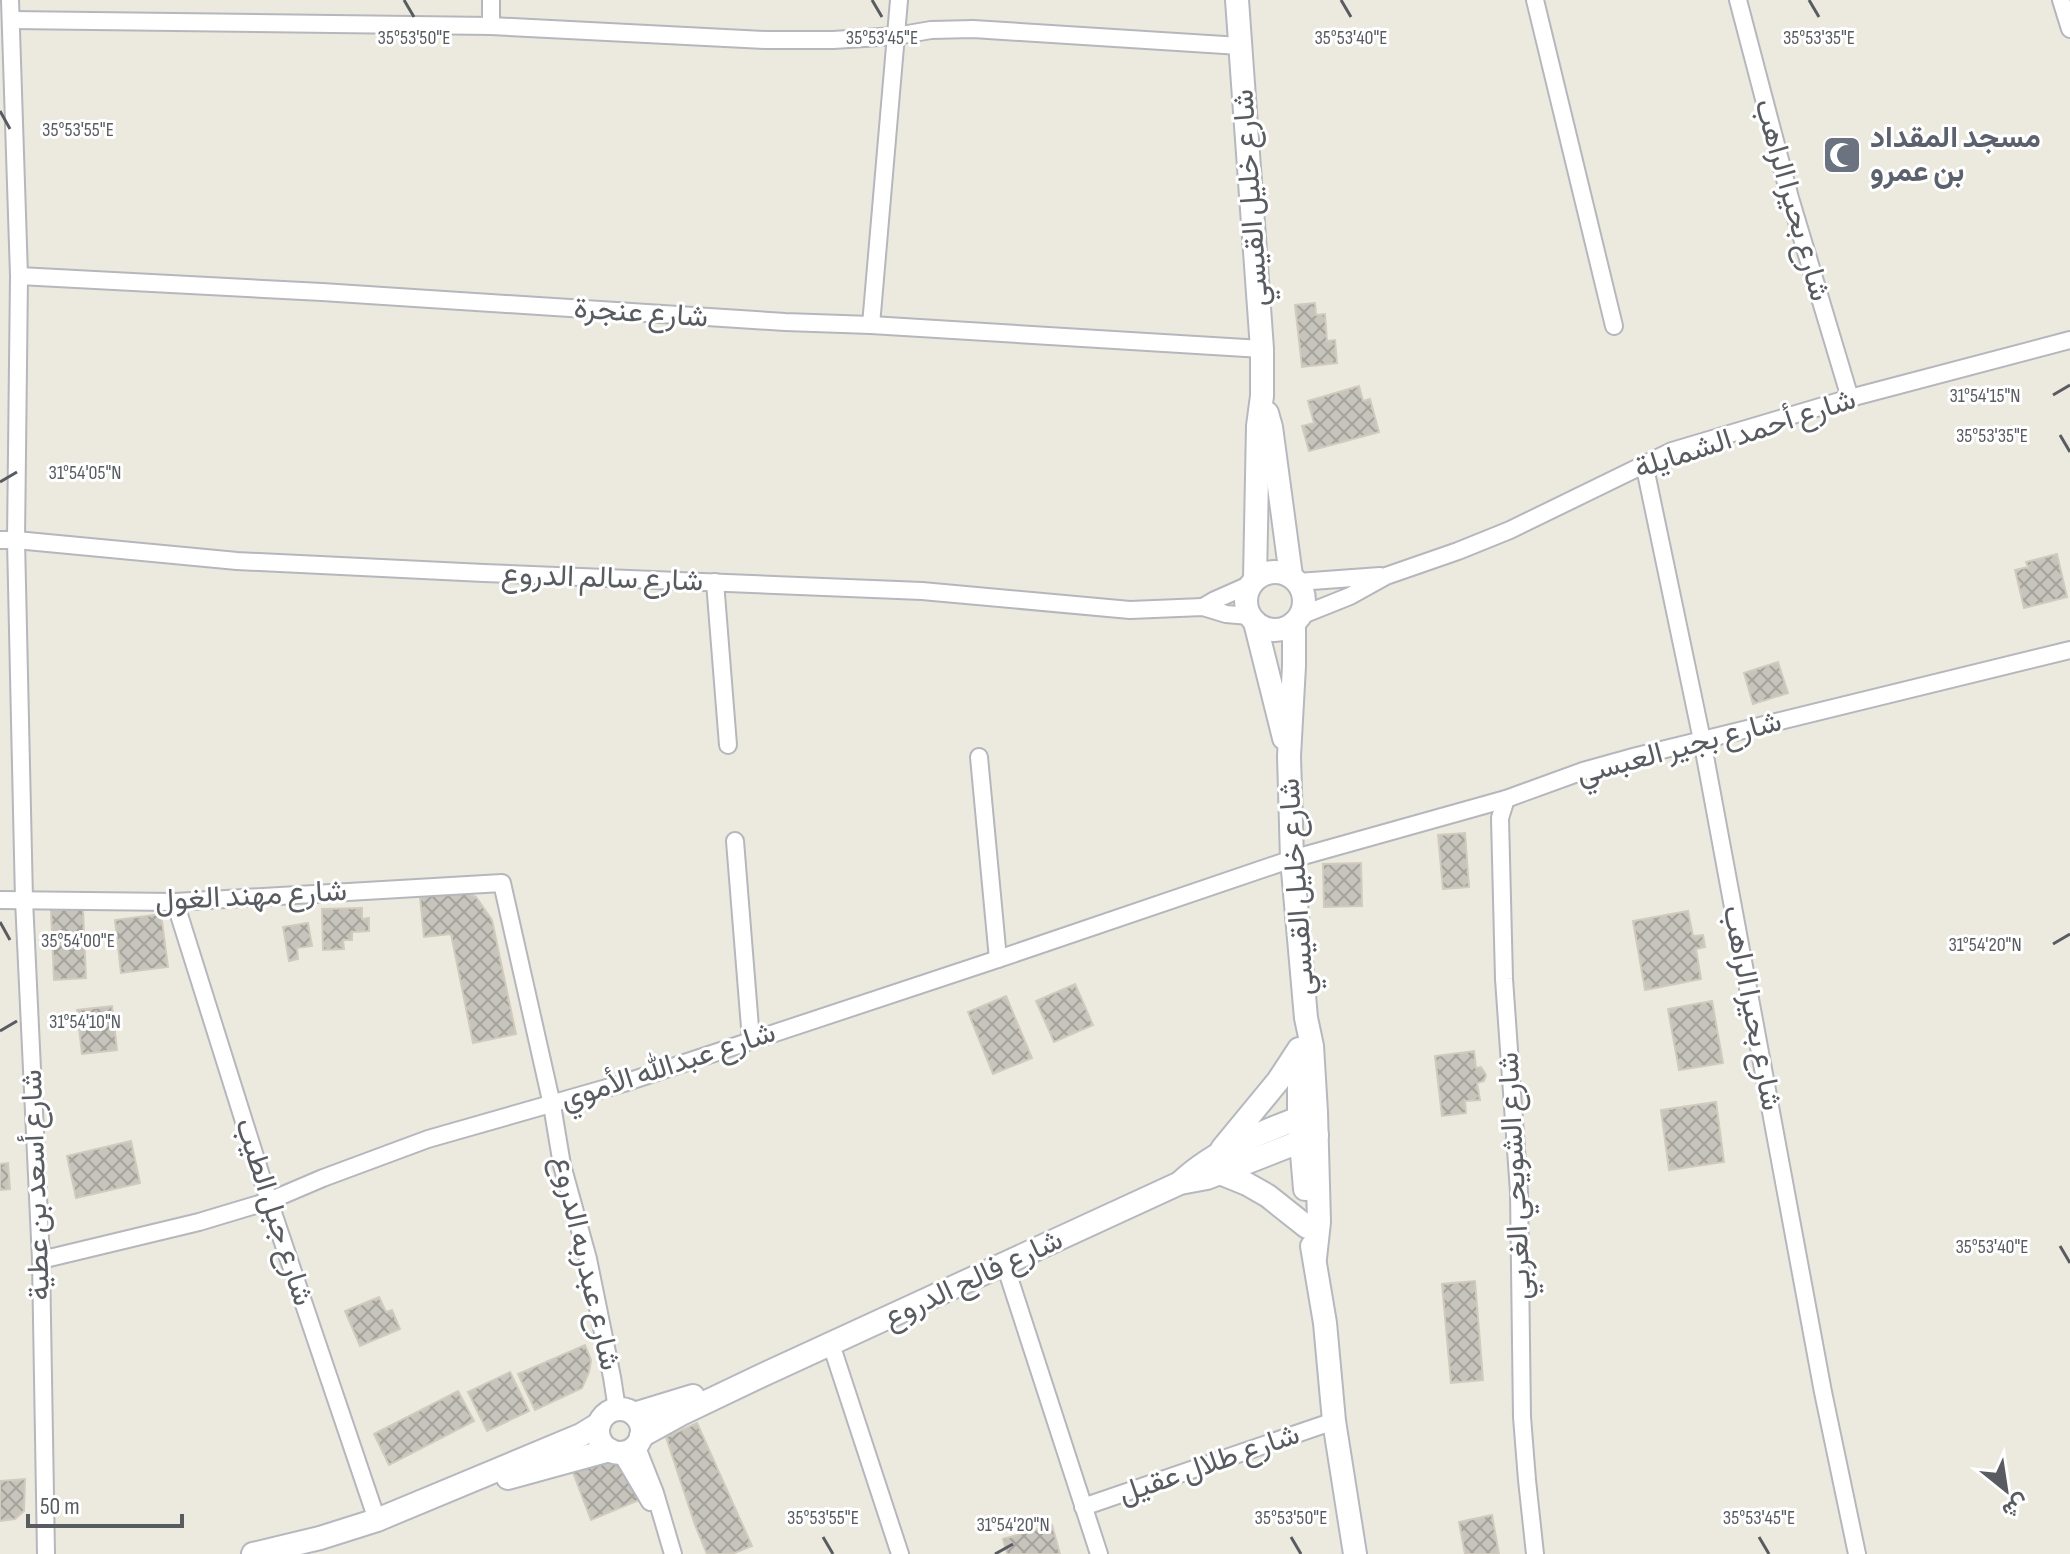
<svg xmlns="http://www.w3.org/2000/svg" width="2070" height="1554" font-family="'Sofia Sans Condensed',Vazirmatn,sans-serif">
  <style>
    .building { fill: url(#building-cross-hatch); stroke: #d1cbbd; stroke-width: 2 }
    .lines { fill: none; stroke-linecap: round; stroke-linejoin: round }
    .street-casing { stroke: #b5b7bd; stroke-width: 20 }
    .secondary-casing { stroke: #b5b9bf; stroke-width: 26 }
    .street { stroke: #fff; stroke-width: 16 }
    .secondary { stroke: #fff; stroke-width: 22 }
    .ticks { fill: none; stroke: #585c61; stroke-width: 3 }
    .labels { text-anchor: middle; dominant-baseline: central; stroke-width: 6; stroke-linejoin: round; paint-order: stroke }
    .worship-label { font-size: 30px; font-weight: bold; fill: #5b616d; stroke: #fff; text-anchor: start }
    .street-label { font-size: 30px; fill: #585c61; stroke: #fff }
    .ticks-label { font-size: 20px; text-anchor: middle; fill: #585c61; stroke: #fff; stroke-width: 6; stroke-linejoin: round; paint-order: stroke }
  </style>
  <defs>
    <pattern id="building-cross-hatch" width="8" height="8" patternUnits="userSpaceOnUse" patternTransform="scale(2)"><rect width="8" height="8" fill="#c7c4bc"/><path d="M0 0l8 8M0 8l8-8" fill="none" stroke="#a4a29c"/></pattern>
  </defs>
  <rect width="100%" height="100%" fill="#ece9de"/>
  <g class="building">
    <polygon points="1315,303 1316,315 1325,314 1327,341 1335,340 1337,363 1302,367 1295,305"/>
    <polygon points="1359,386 1363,401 1370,399 1379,432 1309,451 1302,426 1314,423 1308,401"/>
    <polygon points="2057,554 2067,597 2024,608 2015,570 2028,567 2026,562"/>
    <polygon points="1778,662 1788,693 1753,704 1744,673"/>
    <polygon points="1465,833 1469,887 1443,889 1438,835"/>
    <polygon points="1361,863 1362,906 1324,907 1323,864"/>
    <polygon points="466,892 476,897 492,920 516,1034 473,1043 451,934 424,937 420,897"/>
    <polygon points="362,908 362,919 369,918 369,931 352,932 352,940 343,940 344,949 323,950 322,909"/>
    <polygon points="83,909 86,978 54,980 51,910"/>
    <polygon points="1688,911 1693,936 1703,935 1705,947 1696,949 1701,979 1645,990 1633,921"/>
    <polygon points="161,914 168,967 121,973 115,920"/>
    <polygon points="308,923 312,946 297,948 298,959 289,961 283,927"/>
    <polygon points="1075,984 1093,1025 1054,1042 1036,1001"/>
    <polygon points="1006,996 1032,1058 993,1074 968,1012"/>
    <polygon points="1712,1001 1723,1063 1679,1070 1668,1009"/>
    <polygon points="112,1006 117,1050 82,1054 77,1010"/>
    <polygon points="1474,1051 1476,1068 1481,1067 1486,1075 1484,1081 1477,1083 1480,1100 1465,1101 1466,1113 1442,1116 1435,1056"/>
    <polygon points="1716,1102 1724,1162 1669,1170 1661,1110"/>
    <polygon points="131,1141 140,1183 76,1198 67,1156"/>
    <polygon points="8,1163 10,1189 0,1190 0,1164"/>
    <polygon points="1475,1281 1483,1380 1451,1383 1442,1284"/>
    <polygon points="379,1297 386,1312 392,1310 400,1329 360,1346 345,1311"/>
    <polygon points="585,1345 591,1360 589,1372 582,1388 535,1410 518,1374"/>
    <polygon points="510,1372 529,1411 487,1431 468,1392"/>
    <polygon points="458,1391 474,1421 389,1465 374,1434"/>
    <polygon points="697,1423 752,1546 732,1554 707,1554 695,1525 666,1437"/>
    <polygon points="612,1459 620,1464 629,1474 639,1500 591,1520 571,1467"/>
    <polygon points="25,1479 24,1511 15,1519 0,1521 0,1481"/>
    <polygon points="1492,1515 1499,1554 1465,1554 1459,1522"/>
    <polygon points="1052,1525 1060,1554 1007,1554 1003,1539"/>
  </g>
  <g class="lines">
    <defs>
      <g id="street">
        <polyline points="10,0 19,276 16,540 24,900 41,1260 46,1554"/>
        <polyline points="1535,0 1614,326"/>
        <polyline points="1738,0 1790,198 1850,398"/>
        <polyline points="2061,0 2070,29"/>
        <polyline points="11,20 491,26 766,40 833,40 896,36 931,30 973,29 1240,46"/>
        <polyline points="491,26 491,0"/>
        <polyline points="19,276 322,292 785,322 871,325 1262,349"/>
        <polyline points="871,325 899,0"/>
        <polyline points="1644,463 1702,740 1823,1392 1857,1554"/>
        <polyline points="0,540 16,540 237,561 484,573 922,591 1130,610 1203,607 1226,614 1249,616"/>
        <polyline points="715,582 728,745"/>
        <polyline points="1298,582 1380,576"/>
        <polyline points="1203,607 1215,600 1249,585"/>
        <polyline points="1300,616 1350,596 1386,576 1458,551 1510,530 1672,451 1850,398 2070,340"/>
        <polyline points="979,757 998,959"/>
        <polyline points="1506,799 1500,818 1504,979 1519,1192 1522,1417 1527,1480 1535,1554"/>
        <polyline points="735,841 751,1040"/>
        <polyline points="0,900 175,902 502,883 552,1105 562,1165 588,1259 612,1377 617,1409"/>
        <polyline points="175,902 269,1201 377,1520"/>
        <polyline points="41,1260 199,1222 269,1201 323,1178 428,1139 624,1083 998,959 1292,859 1506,799 1583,771 1637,756 2070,650"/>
        <polyline points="1005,1265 1099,1554"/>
        <polyline points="831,1344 900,1554"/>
        <polyline points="636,1445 655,1493 673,1554"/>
        <polyline points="621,1453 650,1502"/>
        <polyline points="1083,1507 1334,1421"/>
      </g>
      <g id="secondary">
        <polyline points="1237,0 1262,349 1262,396 1258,426 1255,579"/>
        <polyline points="1267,413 1271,427 1291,576"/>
        <circle cx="1275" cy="601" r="29"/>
        <polyline points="1255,622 1284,738"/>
        <polyline points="1294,623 1294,666 1289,756 1292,859 1306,1018 1312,1046 1316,1112 1319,1222 1315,1258"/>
        <polyline points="1299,1059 1299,1118 1305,1189"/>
        <polyline points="1222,1149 1278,1081 1299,1049"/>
        <polyline points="1220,1173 1247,1184 1268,1196 1307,1227"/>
        <path d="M1181,1182C1216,1149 1267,1130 1312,1113"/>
        <polyline points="1312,1246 1325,1323 1334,1421 1355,1554"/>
        <circle cx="620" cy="1431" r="22"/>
        <polyline points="634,1414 693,1396"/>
        <polyline points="641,1436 681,1414 767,1373 1180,1183 1207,1178 1317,1135"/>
        <polyline points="508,1478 610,1450"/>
        <polyline points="253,1554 320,1538 377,1520 581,1435 599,1424"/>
      </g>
    </defs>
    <use href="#street" class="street-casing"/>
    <use href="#secondary" class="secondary-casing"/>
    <use href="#street" class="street"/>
    <use href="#secondary" class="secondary"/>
  </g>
  <path class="ticks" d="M404,0L414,17M872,0L882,17M1341,0L1351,17M1809,0L1819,17M0,111L10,129M2053,395L2070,385M2060,435L2070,452M0,482L17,472M0,922L10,940M2053,944L2070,934M0,1031L17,1021M2060,1246L2070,1263M823,1537L833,1554M1291,1537L1301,1554M1759,1537L1769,1554M995,1554L1013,1544"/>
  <defs>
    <symbol id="mosque-square" viewBox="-11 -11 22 22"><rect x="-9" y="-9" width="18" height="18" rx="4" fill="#6b7280" stroke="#fff"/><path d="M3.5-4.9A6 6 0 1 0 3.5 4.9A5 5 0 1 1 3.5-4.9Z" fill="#fff"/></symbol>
  </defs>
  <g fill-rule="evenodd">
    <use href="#mosque-square" x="1820" y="133" width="44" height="44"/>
  </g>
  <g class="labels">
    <g class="worship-label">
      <text x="1870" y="138">مسجد المقداد<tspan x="1870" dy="34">بن عمرو</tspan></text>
    </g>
    <g class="street-label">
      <text transform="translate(1251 198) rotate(-94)">شارع خليل القيسي</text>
      <text transform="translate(1792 200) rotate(74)">شارع بحيرا الراهب</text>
      <text transform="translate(641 313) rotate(4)">شارع عنجرة</text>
      <text transform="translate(1745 434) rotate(-18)">شارع أحمد الشمايلة</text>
      <text transform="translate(602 578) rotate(2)">شارع سالم الدروع</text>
      <text transform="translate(1679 748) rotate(-15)">شارع بجير العبسي</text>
      <text transform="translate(1297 887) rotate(-94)">شارع خليل القيسي</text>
      <text transform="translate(251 896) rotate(-3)">شارع مهند الغول</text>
      <text transform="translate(1752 1008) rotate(79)">شارع بحيرا الراهب</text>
      <text transform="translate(668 1066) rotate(-18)">شارع عبدالله الأموي</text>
      <text transform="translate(1515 1176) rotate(-93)">شارع الشويحي الغربي</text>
      <text transform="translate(36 1185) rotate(-92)">شارع أسعد بن عطية</text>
      <text transform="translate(274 1212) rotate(72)">شارع جبل الطيب</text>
      <text transform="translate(586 1263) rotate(77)">شارع عبدربه الدروع</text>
      <text transform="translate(973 1279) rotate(-25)">شارع فالح الدروع</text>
      <text transform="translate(1209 1464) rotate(-19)">شارع طلال عقيل</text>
    </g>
  </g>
  <g class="ticks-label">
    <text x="414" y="44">35°53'50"E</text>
    <text x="882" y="44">35°53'45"E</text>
    <text x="1351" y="44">35°53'40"E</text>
    <text x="1819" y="44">35°53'35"E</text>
    <text x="78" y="136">35°53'55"E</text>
    <text x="1985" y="402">31°54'15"N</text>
    <text x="1992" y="442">35°53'35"E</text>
    <text x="85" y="479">31°54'05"N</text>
    <text x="78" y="947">35°54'00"E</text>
    <text x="1985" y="951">31°54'20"N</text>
    <text x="85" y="1028">31°54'10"N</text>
    <text x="1992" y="1253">35°53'40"E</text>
    <text x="823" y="1524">35°53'55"E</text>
    <text x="1291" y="1524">35°53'50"E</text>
    <text x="1759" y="1524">35°53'45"E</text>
    <text x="1013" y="1531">31°54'20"N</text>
  </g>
  <g transform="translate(2006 1490) rotate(150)" stroke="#ffffff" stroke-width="6" paint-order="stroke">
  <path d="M0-6L14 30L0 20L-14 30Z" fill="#585c61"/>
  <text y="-12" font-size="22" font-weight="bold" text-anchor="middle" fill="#585c61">ش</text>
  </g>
  <path d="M28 1514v12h154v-12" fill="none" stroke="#585c61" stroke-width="4"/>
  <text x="40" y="1514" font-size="24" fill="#585c61" stroke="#ffffff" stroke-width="6" paint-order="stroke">50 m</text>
</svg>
